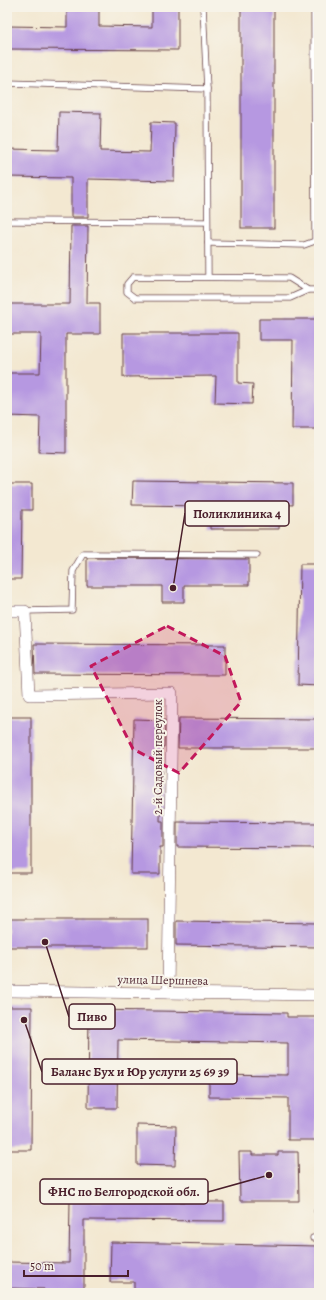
<svg xmlns="http://www.w3.org/2000/svg" width="326" height="1300" font-family="Alegreya,serif">
  <style>
    .building { fill: #b698e1 }
    .lines { fill: none; stroke-linecap: round; stroke-linejoin: round }
    .lane-casing { stroke: #633d44; stroke-width: 7 }
    .street-casing { stroke: #633d44; stroke-width: 12 }
    .lane { stroke: #fff; stroke-width: 5.5 }
    .street { stroke: #fff; stroke-width: 11 }
    .marked { fill: #c2185b; fill-opacity: 0.2; stroke: #c2185b; stroke-width: 3; stroke-dasharray: 8 5; stroke-linejoin: round }
    .labels { text-anchor: middle; dominant-baseline: central; stroke-width: 4; stroke-linejoin: round; paint-order: stroke }
    .street-label { font-size: 12px; fill: #4a1f2b; stroke: #f7f3e8 }
    .leader { fill: none; stroke: #4a1f2b; stroke-width: 1.5 }
    .callout-dot { fill: #4a1f2b; stroke: #f7f3e8; stroke-width: 1.5 }
    .callout { fill: #f7f3e8; stroke: #4a1f2b; stroke-width: 1.5 }
    .callout-label { font-size: 13px; text-anchor: middle; font-weight: bold; fill: #4a1f2b }
  </style>
  <rect width="100%" height="100%" fill="#f7f3e8"/>
  <filter id="ink" filterUnits="userSpaceOnUse"><feTurbulence type="fractalNoise" baseFrequency=".025" numOctaves="2"/><feDisplacementMap in="SourceGraphic" scale="8" xChannelSelector="R" yChannelSelector="G"/><feConvolveMatrix kernelMatrix="1 2 1 2 8 2 1 2 1" color-interpolation-filters="sRGB"/></filter>
  <filter id="wash" filterUnits="userSpaceOnUse"><feTurbulence type="fractalNoise" baseFrequency=".012" numOctaves="4" result="noise"/><feDisplacementMap in="SourceGraphic" scale="16" xChannelSelector="R" yChannelSelector="G"/><feGaussianBlur stdDeviation="0.9" result="paint"/><feColorMatrix in="noise" values="0 0 0 0 0 0 0 0 0 0 0 0 0 0 0 0 0 1.4 0 .05"/><feComposite in="paint" operator="in"/></filter>
  <g filter="url(#wash)">
    <rect width="100%" height="100%" fill="#f3e8d1"/>
    <g id="blocks">
      <g class="building">
        <polygon points="67,7 99,7 99,26 152,27 152,7 178,7 178,50 7,49 7,26 67,27"/>
        <rect x="241" y="7" width="33" height="221"/>
        <polygon points="59,112 101,113 100,151 150,152 151,122 175,123 174,181 88,179 88,217 71,217 71,178 7,177 7,149 58,150"/>
        <polygon points="71,226 88,226 87,303 100,303 100,334 66,334 66,453 39,452 40,417 7,416 7,373 40,373 41,334 7,334 7,304 70,304"/>
        <polygon points="259,319 319,319 319,429 292,429 293,340 259,340"/>
        <polygon points="123,333 238,333 238,383 253,384 252,404 215,403 216,376 123,377"/>
        <polygon points="133,481 293,483 293,505 280,504 279,529 210,529 210,506 132,505"/>
        <polygon points="7,484 32,484 32,510 22,510 21,579 7,579"/>
        <polygon points="87,558 249,559 249,585 184,585 184,602 162,602 162,586 87,586"/>
        <polygon points="300,564 319,564 319,686 298,685"/>
        <polygon points="34,644 225,645 225,675 35,674"/>
        <rect x="7" y="717" width="24" height="156"/>
        <polygon points="179,718 319,719 319,748 178,748"/>
        <polygon points="134,719 165,720 164,747 162,747 160,821 163,821 163,847 160,847 160,874 131,874"/>
        <polygon points="177,822 319,823 319,848 177,847"/>
        <rect x="7" y="919" width="141" height="28"/>
        <polygon points="176,921 319,923 319,947 176,945"/>
        <polygon points="7,1007 32,1007 31,1150 7,1150"/>
        <polygon points="89,1010 287,1013 287,1017 317,1017 317,1140 288,1140 288,1098 209,1097 209,1074 288,1075 288,1043 118,1040 117,1108 88,1108"/>
        <polygon points="137,1125 176,1126 175,1166 137,1165"/>
        <polygon points="239,1152 252,1152 252,1155 278,1155 278,1152 298,1152 299,1201 240,1201"/>
        <polygon points="70,1201 224,1202 224,1221 84,1220 84,1293 44,1293 44,1289 7,1288 7,1262 69,1263"/>
        <polygon points="111,1242 319,1246 319,1293 134,1293 134,1282 110,1282"/>
      </g>
    </g>
  </g>
  <g filter="url(#ink)">
    <use href="#blocks" fill-opacity="0" stroke="#633d44" stroke-width="1"/>
    <g class="lines">
      <defs>
        <g id="lane">
          <polyline points="7,83 207,89 203,7"/>
          <polyline points="207,89 208,277"/>
          <polyline points="7,221 207,222"/>
          <polyline points="208,243 304,245 315,241 314,7"/>
          <polyline points="308,290 289,278 133,277 127,284 127,292 135,298 290,298 308,290 319,290"/>
          <polyline points="25,611 72,610 73,571 83,554 257,555"/>
          <polyline points="317,1211 319,1211"/>
          <polyline points="313,1238 319,1238"/>
        </g>
        <g id="street">
          <polyline points="7,611 25,611 29,695 172,693 168,993"/>
          <polyline points="7,991 319,995"/>
        </g>
      </defs>
      <use href="#lane" class="lane-casing"/>
      <use href="#street" class="street-casing"/>
      <use href="#lane" class="lane"/>
      <use href="#street" class="street"/>
    </g>
  </g>
  <path class="marked" d="M167,626L225,656L241,702L179,773L133,749L91,666Z"/>
  <g class="labels">
    <g class="street-label">
      <text transform="translate(158 757) rotate(-90)">2-й Садовый переулок</text>
      <text transform="translate(163 980) rotate(1)">улица Шершнева</text>
    </g>
  </g>
  <path class="leader" d="M173 588L185 513M45 942L69 1017M24 1020L42 1072M269 1175L208 1192"/>
  <g class="callout-dot">
    <circle cx="173" cy="588" r="4"/>
    <circle cx="45" cy="942" r="4"/>
    <circle cx="24" cy="1020" r="4"/>
    <circle cx="269" cy="1175" r="4"/>
  </g>
  <g class="callout">
    <rect x="185" y="501" width="104" height="25" rx="4"/>
    <rect x="69" y="1004" width="46" height="25" rx="4"/>
    <rect x="42" y="1059" width="195" height="25" rx="4"/>
    <rect x="40" y="1179" width="168" height="25" rx="4"/>
  </g>
  <g class="callout-label">
    <text x="237" y="518">Поликлиника 4</text>
    <text x="92" y="1021">Пиво</text>
    <text x="140" y="1076">Баланс Бух и Юр услуги 25 69 39</text>
    <text x="124" y="1196">ФНС по Белгородской обл.</text>
  </g>
  <rect width="326" height="1300" fill="none" stroke="#f7f3e8" stroke-width="24"/>
  <path d="M24 1270v6h104v-6" fill="none" stroke="#4a1f2b" stroke-width="2"/>
  <text x="30" y="1270" font-size="12" fill="#4a1f2b" stroke="#f7f3e8" stroke-width="3" paint-order="stroke">50 m</text>
</svg>
